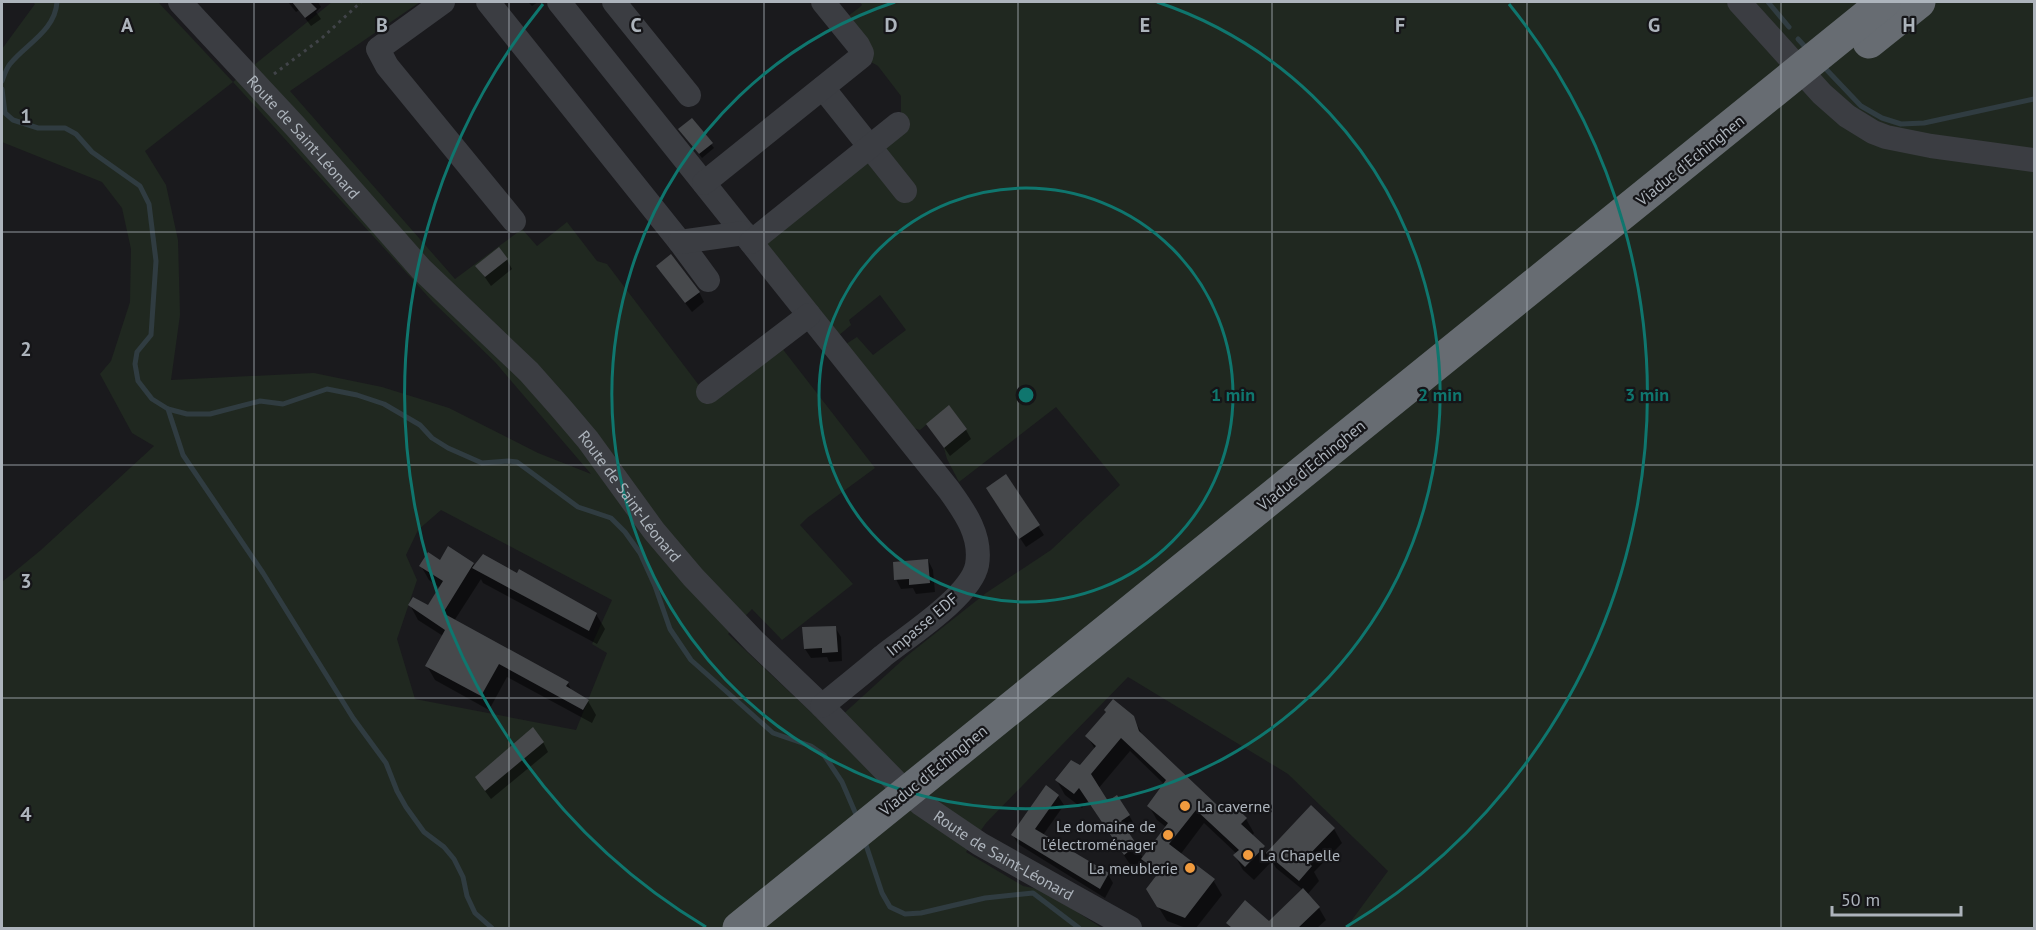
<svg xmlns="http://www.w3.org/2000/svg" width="2036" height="930" font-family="'PT Sans',sans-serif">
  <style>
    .green { fill: #202820; fill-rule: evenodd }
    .shadow { fill: #0007; fill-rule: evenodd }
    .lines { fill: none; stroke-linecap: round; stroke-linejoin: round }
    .stream { stroke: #303c41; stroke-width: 5 }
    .building { fill: #47494c }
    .path { stroke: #414449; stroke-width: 3; stroke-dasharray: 3 4.5; stroke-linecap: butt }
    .minor { stroke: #3b3d42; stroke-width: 24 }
    .highway-bridge { stroke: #676c72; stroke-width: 33 }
    .grid { fill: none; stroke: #adb4bc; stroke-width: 1.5; stroke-opacity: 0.55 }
    .ring { fill: none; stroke: #0f766e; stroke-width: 3 }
    .poi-dot { fill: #f19b3e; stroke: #151518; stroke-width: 2 }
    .labels { text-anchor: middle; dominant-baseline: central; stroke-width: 4.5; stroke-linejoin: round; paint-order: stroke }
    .street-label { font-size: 16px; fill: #adb4bc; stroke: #151518 }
    .poi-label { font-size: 16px; fill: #adb4bc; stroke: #151518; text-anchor: start }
    .grid-label { font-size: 20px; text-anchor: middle; font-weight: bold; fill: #adb4bc; stroke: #151518; stroke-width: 4.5; stroke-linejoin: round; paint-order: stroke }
    .centre { fill: #0f766e; stroke: #151518; stroke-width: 3 }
    .ring-label { font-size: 18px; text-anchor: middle; font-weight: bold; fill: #0f766e; stroke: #151518; stroke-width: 4.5; stroke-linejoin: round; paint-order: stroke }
  </style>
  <rect width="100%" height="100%" fill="#1a1a1d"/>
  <path class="green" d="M32,2H158L233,82L332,2H420L290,91L455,279L522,229L537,246L567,222L597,261L607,264L701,388L778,343L875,468L807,518L800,525L853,584L782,640L752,609L728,634L828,728L908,655L986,593L1051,550L1120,485L1056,407L959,482L947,459L944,448L967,429L949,406L920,430L910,427L846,344L857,337L873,355L906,330L880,295L849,320L851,325L838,336L764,243L901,126V96L878,66L866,59L843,20L860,7L862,5L860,2H2034V928H1346L1388,871L1288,774L1128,677L986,823L966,852L1023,886L1043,890L1102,928H2V582L41,550L154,446L132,433L100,374L111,361L130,302L131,249L122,208L102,182L2,142V49L35,4ZM233,82L433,302L495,362L591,474L538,453L449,408L382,387L314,373L171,380L180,315L178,240L166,185L145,151ZM441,510L612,600L592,644L607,653L576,730L415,699L397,639L417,580L406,555L418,530Z"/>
  <g class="shadow">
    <polygon points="288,2 318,2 321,7 316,12 321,19 311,26 299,10 296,12"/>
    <polygon points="528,2 538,2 532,6"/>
    <polygon points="692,120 714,148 702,158 683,133"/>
    <polygon points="507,260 512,269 491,286 477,266"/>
    <polygon points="658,267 699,292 704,302 692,312"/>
    <polygon points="928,424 966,430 971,439 950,456"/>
    <polygon points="1005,476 1044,535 1026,547 993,498"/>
    <polygon points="928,560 933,570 935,592 916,594 913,588 901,589 896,579"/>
    <polygon points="441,562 473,564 475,568 596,614 605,629 597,644 483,583 481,579 454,621 568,683 572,692 588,701 596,715 592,723 507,677 489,710 435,680 427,666 443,636 418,620 410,605 428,607 440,588 429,580 421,566"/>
    <polygon points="835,627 841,637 842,661 829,662 827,657 811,658 805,649"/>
    <path d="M1133,717L1143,736L1217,807L1246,819L1254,833L1252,836L1267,854L1334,829L1342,843L1314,872L1319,881L1307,895L1319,908L1326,920L1317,928H1231L1228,923H1269L1303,890L1276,868L1272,861L1254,880L1243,870L1235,856L1237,854L1204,823L1180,855L1213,880L1222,895L1196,928H1186L1167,921L1156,903V877L1151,873L1144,861L1133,869L1088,801L1082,808L1065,795L1057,781L1080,767L1095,749L1087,736ZM1130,751L1164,784L1149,806L1157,820L1166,827L1143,858L1129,835L1137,830L1129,815L1108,803L1098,789Z"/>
    <polygon points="543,742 548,752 491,799 482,787"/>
    <polygon points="1058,796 1064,805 1043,835 1108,874 1113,883 1105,898 1018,844 1013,835"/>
  </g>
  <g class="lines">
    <g class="stream">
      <polyline points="1768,2 1789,27"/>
      <polyline points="1798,39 1809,51"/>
      <polyline points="1823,66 1861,106 1882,118 1901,124 1924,123 2034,99"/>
      <path d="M2,81C4,76 6,69 10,64C26,44 55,31 57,2"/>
      <polyline points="2,89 5,113 13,120 38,128 65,128 76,134 92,152 140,186 149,204 156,261 151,335 137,352 135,364 138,381 152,399 168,409 187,414 210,414 260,401 283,404 327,389 357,395 384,404 420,425 432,438 448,448 482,463 508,461 517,462 578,507 611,518 625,532 640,553 655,586 670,629 691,660 773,733 811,746 824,755 842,782 858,819"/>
      <polyline points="168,409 183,455 263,573 353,718 386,763 397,791 406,807 424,832 444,847 454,859 463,877 467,896 475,913 492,928"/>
      <polyline points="865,842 882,893 890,907 905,914 921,913 985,898 1033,893 1079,928"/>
    </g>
  </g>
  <g class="building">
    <polygon points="292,2 310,2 317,9 305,18"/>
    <polygon points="692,118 713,143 699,154 678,129"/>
    <polygon points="499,247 508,259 485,277 475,266"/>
    <polygon points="671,254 700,292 685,303 656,266"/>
    <polygon points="949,405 967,429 944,448 926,424"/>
    <polygon points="1006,474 1040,525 1019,539 986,488"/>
    <polygon points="448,546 474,563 443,613 569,682 566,686 589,700 583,710 499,664 481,696 425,666 445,630 408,605 413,597 428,605 443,581 419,566 428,552 440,560"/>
    <polygon points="483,554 517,573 519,569 597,613 589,631 472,568"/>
    <polygon points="928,559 930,583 909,585 909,579 894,580 893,562"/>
    <polygon points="836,626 838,652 822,653 822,648 804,649 802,627"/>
    <polygon points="1113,699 1134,716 1139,731 1217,805 1219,803 1225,808 1230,802 1247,818 1241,824 1265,846 1245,867 1233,855 1239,850 1196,810 1169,844 1215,879 1185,918 1157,907 1146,889 1159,872 1141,859 1168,823 1147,806 1166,780 1121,738 1091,774 1108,801 1117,795 1130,815 1121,821 1137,845 1124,855 1079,788 1074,794 1055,780 1071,760 1080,765 1096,746 1085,736 1106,712 1104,710"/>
    <polygon points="533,727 544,742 485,791 475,777"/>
    <polygon points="1046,785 1059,795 1035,829 1109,873 1100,889 1011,835"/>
    <polygon points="1311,805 1335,828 1305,859 1312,866 1299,881 1266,853"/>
    <polygon points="1303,888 1320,907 1298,928 1232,928 1226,923 1245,900 1269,921"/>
  </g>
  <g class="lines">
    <polyline class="path" points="274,74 322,38 361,2"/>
    <g class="minor">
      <path id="s1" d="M180,2L295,126L421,269L529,372L560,407L588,440L654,531L693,577L755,642L822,706L901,787L921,804L980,844L1130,928"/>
      <polyline points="443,2 378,49 387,66 514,221"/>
      <polyline points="488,2 680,242 708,280"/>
      <path d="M559,2L949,490C965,512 982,536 977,565C971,596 908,636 883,656C863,673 843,689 822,706"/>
      <polyline points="614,2 689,95"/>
      <polyline points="1739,2 1822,94 1847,116 1873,132 1886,137 1931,146 2034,160"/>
      <polyline points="823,88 905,191"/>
      <polyline points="704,183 861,57 862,53 858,45 823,2"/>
      <polyline points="680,242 744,233"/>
      <polyline points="751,242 898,124"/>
      <polyline points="708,392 809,315"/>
    </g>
    <g class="highway-bridge">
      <polyline points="1869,42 1919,2"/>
      <polyline points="739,928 1884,2"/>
    </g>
  </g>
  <path class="grid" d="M254,2V928M509,2V928M764,2V928M1018,2V928M1272,2V928M1527,2V928M1781,2V928M2,232H2034M2,465H2034M2,698H2034"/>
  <g class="ring">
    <circle cx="1026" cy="395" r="207"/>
    <path d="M1157 2A414 414 0 1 1 895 2"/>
    <path d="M706 927A621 621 0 0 1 543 4M1509 4A621 621 0 0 1 1346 927"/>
  </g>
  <g class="poi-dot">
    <circle cx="1185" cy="806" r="6"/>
    <circle cx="1168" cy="835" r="6"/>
    <circle cx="1248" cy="855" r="6"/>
    <circle cx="1190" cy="868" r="6"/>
  </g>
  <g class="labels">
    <g class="street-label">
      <text stroke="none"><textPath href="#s1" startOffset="183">Route de Saint-Léonard</textPath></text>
      <text transform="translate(1690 160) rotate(-39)">Viaduc d'Echinghen</text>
      <text transform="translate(1311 465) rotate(-39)">Viaduc d'Echinghen</text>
      <text stroke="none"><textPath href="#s1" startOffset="669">Route de Saint-Léonard</textPath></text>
      <text transform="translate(922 624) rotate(-40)">Impasse EDF</text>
      <text transform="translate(933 770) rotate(-39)">Viaduc d'Echinghen</text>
      <text stroke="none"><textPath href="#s1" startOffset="1191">Route de Saint-Léonard</textPath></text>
    </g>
    <g class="poi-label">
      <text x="1197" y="806">La caverne</text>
      <text x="1156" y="826" text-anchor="end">Le domaine de<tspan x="1156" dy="18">l'électroménager</tspan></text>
      <text x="1260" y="855">La Chapelle</text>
      <text x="1178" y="868" text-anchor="end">La meublerie</text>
    </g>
  </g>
  <g class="grid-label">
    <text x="127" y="32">A</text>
    <text x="382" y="32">B</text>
    <text x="636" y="32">C</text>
    <text x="891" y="32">D</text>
    <text x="1145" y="32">E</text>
    <text x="1400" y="32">F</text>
    <text x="1654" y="32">G</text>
    <text x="1909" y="32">H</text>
    <text x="26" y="123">1</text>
    <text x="26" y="356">2</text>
    <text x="26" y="588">3</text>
    <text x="26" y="821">4</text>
  </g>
  <circle cx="1026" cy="395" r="9" class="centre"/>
  <g class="ring-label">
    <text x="1233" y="401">1 min</text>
    <text x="1440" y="401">2 min</text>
    <text x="1647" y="401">3 min</text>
  </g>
  <rect width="2036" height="930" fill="none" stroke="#adb4bc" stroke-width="6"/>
  <path d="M1832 906v9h129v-9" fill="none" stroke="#adb4bc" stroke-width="3"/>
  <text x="1841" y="906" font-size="18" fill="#adb4bc" stroke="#151518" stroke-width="4.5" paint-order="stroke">50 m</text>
</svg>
